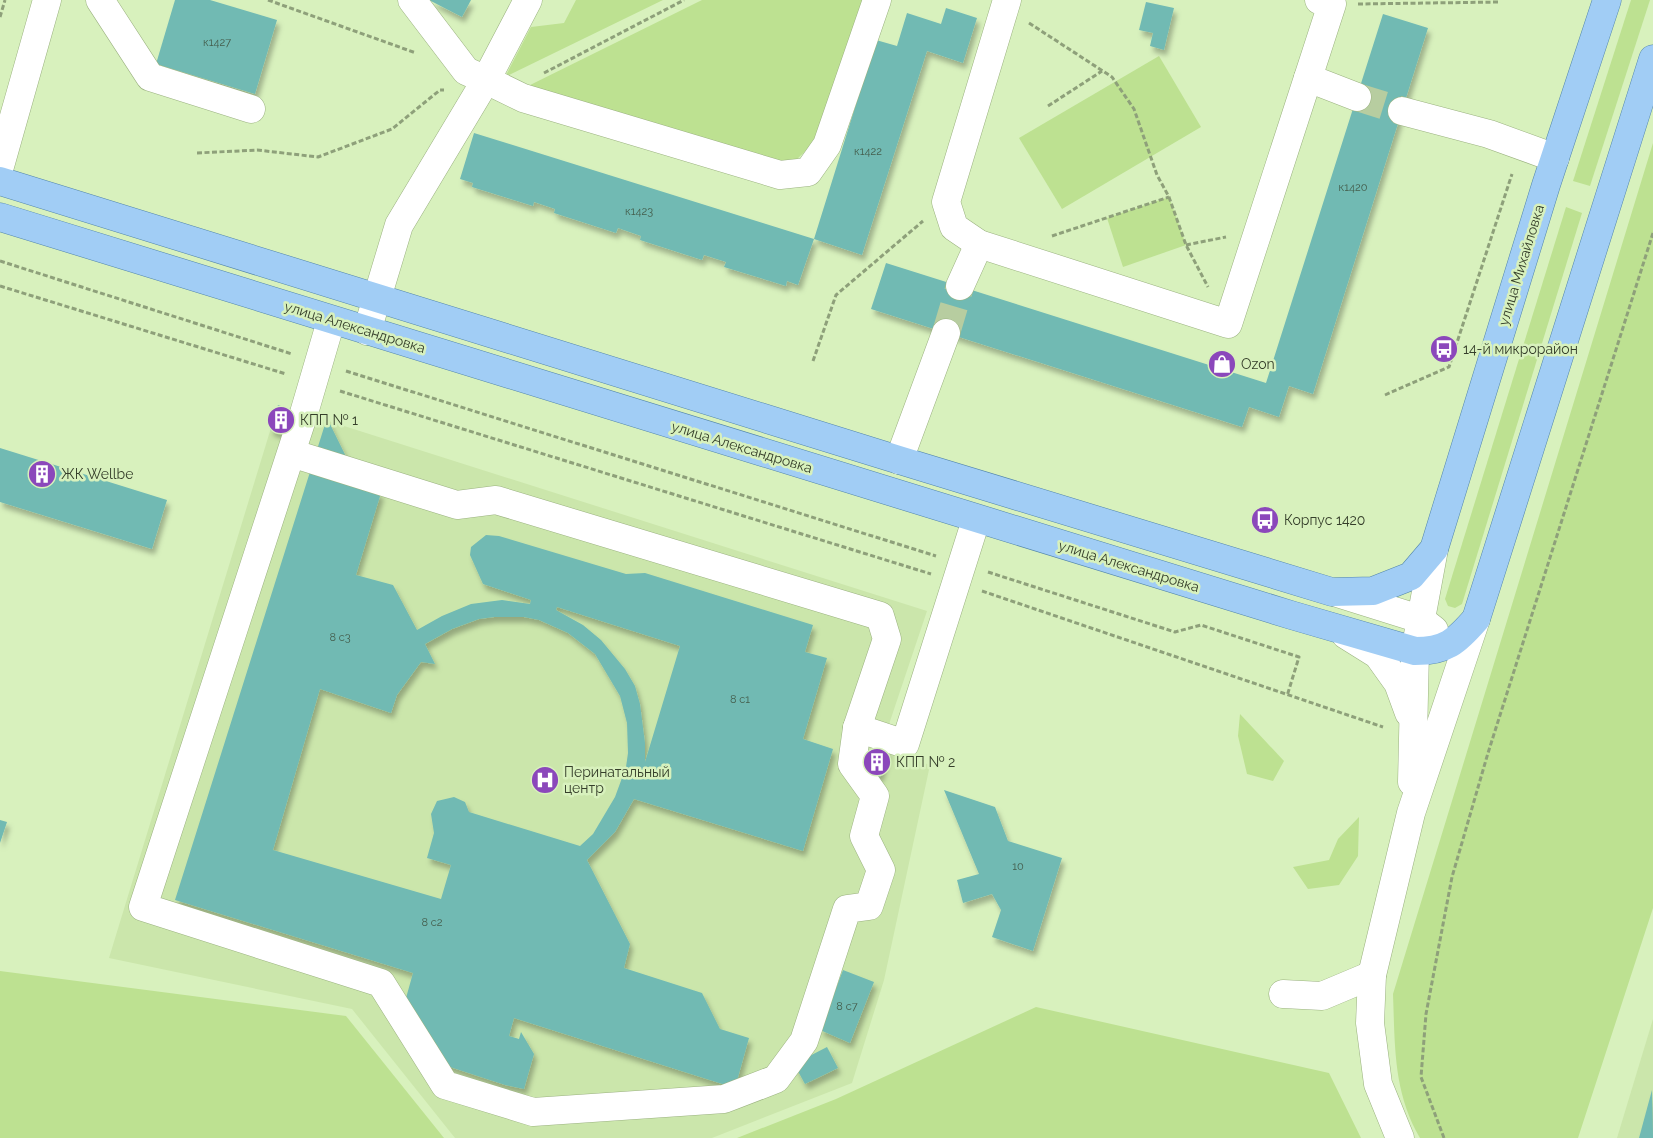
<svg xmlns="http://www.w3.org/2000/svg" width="1653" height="1138" font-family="Raleway,sans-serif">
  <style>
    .built { fill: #cbe6ab }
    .green { fill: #bde191 }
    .building { fill: #71bab3; fill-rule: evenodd; filter: url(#shadow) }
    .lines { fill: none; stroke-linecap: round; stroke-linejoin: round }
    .minor-tunnel { stroke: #b7cda0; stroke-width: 28; stroke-dasharray: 28 14; stroke-linecap: butt }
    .minor-casing { stroke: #9bb280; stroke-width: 29 }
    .major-casing { stroke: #5285aa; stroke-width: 29 }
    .path { stroke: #8ea07a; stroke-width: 3; stroke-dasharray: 5 2.5; stroke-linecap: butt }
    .minor { stroke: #fff; stroke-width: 28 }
    .major { stroke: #a1cdf5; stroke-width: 28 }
    .labels { text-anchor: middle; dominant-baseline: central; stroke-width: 5; stroke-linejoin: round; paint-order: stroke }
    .number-label { font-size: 11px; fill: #445d4c }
    .street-label { font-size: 14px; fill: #353e2a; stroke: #d8f1bd }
    .poi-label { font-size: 14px; fill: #353e2a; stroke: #d8f1bd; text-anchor: start }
  </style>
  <defs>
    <filter id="shadow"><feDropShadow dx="3" dy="5.5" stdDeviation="2.5" flood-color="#0004"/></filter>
  </defs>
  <rect width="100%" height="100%" fill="#d8f1bd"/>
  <g class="built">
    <polygon points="278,405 927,611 881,748 930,765 884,980 852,1083 712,1138 455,1138 352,1009 109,958"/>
    <polygon points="1653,1019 1653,1138 1617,1138"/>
  </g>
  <g class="green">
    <polygon points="576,0 663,0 505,77 531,27 564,23"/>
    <polygon points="702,0 867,0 819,138 794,162 757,161 522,89"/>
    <polygon points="1631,0 1650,0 1590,186 1573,181"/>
    <polygon points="1159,56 1201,127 1062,209 1019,138"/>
    <path d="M1653,143V908L1578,1138H1420C1393,1092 1395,1045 1393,994Z"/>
    <polygon points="1169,197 1186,245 1123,267 1107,218"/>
    <polygon points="1566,207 1582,213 1462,604 1455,608 1448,606 1445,599"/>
    <polygon points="1240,714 1284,761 1273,781 1247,774 1238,736"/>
    <polygon points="1359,817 1358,856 1339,885 1308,889 1293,867 1329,860 1338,839"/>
    <polygon points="0,971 346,1016 444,1138 0,1138"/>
    <polygon points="1036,1007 1329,1073 1361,1138 737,1138 836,1099"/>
  </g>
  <g class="building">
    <polygon points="175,0 210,0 277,20 255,94 156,64"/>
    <polygon points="429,0 471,0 462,17"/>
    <polygon points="1146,2 1174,8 1164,50 1150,46 1153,33 1139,30"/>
    <polygon points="946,8 977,18 963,63 927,51 862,255 814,239 876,40 897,46 907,13 941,24"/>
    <polygon points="1383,14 1428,28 1313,394 1289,386 1279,417 1249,407 1242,427 871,309 886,263 1266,383"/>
    <polygon points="474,133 814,239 798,285 787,281 786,286 724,267 726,262 704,255 702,260 640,240 641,236 618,228 616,233 554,213 555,209 534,202 533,206 472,187 473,183 460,179"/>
    <polygon points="278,405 293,410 285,435 270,430"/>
    <path d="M327,418L361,487L381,493L356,575L393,585L417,630L442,616L471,604L502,600L530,604L531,600L483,584L470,555L471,547L486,535L499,536L626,574L645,573L813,625L805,652L827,658L803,739L833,749L803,851L634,799L615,832L587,860L630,944L624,968L702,993L720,1029L749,1038L735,1088L514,1018L509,1036L519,1039L521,1032L534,1054L524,1089L505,1085L441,1064L406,998L413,973L175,900ZM557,607L680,646L645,762V743L640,704L635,686L625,669L601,640L583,625L556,610ZM494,617H524L539,620L568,633L595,654L620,696L627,723L628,753L626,767L615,797L593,834L580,846L469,812L465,802L454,797L437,801L431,814L434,833L427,858L451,865L441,899L273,850L320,689L391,713L397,695L421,662L435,664L425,644L452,629L479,619Z"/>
    <polygon points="0,448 167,500 152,549 0,502"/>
    <polygon points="873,746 888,751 880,777 865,772"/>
    <polygon points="944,790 995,807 1008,841 1062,858 1033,951 992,937 1001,910 992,894 963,903 957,880 979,874"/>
    <polygon points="0,820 7,822 0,843"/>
    <polygon points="843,970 874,982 850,1043 820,1030"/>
    <polygon points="827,1047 838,1068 805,1084 794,1064"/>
    <polygon points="1652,1090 1653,1138 1639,1138"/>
  </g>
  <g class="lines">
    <g class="minor-tunnel">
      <polyline points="1357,97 1402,111"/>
      <polyline points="946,333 960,286"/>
    </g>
    <defs>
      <g id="minor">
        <polyline points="100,0 150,77 251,109"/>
        <polyline points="528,0 486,80 523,98 780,175 808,172 827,145 877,0"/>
        <polyline points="1007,0 946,202 954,227 979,244 1228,324 1332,4 1319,0"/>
        <polyline points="1308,78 1357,97"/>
        <polyline points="1402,111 1489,134 1555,158"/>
        <polyline points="0,166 47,0"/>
        <polyline points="960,286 979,244"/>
        <polyline points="367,331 399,225 486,80 466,71 412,0"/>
        <polyline points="291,453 457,505 496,500 880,616 887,639 857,728 852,764 875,796 864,836 881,870 869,906 847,909 804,1041 776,1079 724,1099 533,1112 445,1085 381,983 143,907 304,413 331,321"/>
        <polyline points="899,460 946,333"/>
        <polyline points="1337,593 1420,619 1434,630"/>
        <polyline points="1346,635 1378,655 1398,683 1409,713"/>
        <polyline points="857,728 905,744 976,520"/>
        <polyline points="1412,782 1415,651 1434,549"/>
        <polyline points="1283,994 1322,996 1372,975"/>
        <polyline points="1400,1138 1378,1084 1370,1023 1372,975 1411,813 1476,619"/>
      </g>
      <g id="major">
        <polyline points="0,181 899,460 1332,592 1373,591 1411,576 1434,549 1546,185 1607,0"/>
        <path d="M0,217L1291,615L1415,651C1446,651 1456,642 1476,619L1653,59"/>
      </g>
    </defs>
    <use href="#minor" class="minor-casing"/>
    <use href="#major" class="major-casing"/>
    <g class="path">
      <polyline points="268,0 416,53"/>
      <polyline points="1358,4 1500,2"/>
      <polyline points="0,17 5,0"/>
      <polyline points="1029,23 1112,77 1134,109 1157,175 1169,197 1186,245 1208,287"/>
      <polyline points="544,73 684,0"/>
      <polyline points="1048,106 1102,71"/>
      <polyline points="197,153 257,150 318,157 392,129 440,90 444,90"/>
      <polyline points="1052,236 1169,197"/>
      <polyline points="1186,245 1226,237"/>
      <polyline points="0,261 292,354"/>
      <polyline points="0,286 286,374"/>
      <polyline points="813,361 836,295 923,221"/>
      <polyline points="346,371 936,556"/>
      <polyline points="340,391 931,574"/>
      <polyline points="1385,395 1449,367 1512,174"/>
      <polyline points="988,572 1175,632 1201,625 1299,657 1287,696"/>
      <polyline points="982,591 1383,727"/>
      <polyline points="1444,1138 1421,1077 1426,1014 1452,877 1488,753 1653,233"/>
    </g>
    <use href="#minor" class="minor"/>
    <use href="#major" class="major"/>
  </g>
  <defs>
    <symbol id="bus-disc" viewBox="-11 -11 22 22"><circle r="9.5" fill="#8b47bb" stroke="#d8f1bd"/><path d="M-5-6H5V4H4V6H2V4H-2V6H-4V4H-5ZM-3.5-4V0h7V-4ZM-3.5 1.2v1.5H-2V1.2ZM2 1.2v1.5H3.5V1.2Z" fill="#fff"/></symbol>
    <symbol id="shop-disc" viewBox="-11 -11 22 22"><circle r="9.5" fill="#8b47bb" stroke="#d8f1bd"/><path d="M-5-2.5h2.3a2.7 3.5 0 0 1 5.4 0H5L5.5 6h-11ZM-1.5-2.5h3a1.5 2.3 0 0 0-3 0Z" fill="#fff"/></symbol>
    <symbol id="building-disc" viewBox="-11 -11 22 22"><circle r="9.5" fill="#8b47bb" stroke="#d8f1bd"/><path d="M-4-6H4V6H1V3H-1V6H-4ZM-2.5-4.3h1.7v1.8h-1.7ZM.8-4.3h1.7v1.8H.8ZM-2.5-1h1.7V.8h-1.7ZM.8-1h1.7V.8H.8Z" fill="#fff"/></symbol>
    <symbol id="hospital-disc" viewBox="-11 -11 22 22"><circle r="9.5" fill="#8b47bb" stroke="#d8f1bd"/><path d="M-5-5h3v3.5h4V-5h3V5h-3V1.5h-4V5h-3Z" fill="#fff"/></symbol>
  </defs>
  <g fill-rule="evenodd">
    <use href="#bus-disc" x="1428" y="333" width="32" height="32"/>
    <use href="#shop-disc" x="1206" y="348" width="32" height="32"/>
    <use href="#building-disc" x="265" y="404" width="32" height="32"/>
    <use href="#building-disc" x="26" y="458" width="32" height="32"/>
    <use href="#bus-disc" x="1249" y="504" width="32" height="32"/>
    <use href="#building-disc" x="861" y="746" width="32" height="32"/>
    <use href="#hospital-disc" x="529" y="764" width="32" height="32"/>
  </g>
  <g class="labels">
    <g class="number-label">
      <text x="217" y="42">к1427</text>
      <text x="868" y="151">к1422</text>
      <text x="1353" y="187">к1420</text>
      <text x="639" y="211">к1423</text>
      <text x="340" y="637">8 с3</text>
      <text x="740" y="699">8 с1</text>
      <text x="1018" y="866">10</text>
      <text x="432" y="922">8 с2</text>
      <text x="847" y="1006">8 с7</text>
    </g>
    <g class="street-label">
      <text transform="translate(1521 265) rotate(-73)">улица Михайловка</text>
      <text transform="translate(355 327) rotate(17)">улица Александровка</text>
      <text transform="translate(742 447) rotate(17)">улица Александровка</text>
      <text transform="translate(1129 566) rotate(17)">улица Александровка</text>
    </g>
    <g class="poi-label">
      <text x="1463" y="349">14-й микрорайон</text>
      <text x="1241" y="364">Ozon</text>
      <text x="300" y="420">КПП № 1</text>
      <text x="61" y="474">ЖК Wellbe</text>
      <text x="1284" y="520">Корпус 1420</text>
      <text x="896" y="762">КПП № 2</text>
      <text x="564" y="772">Перинатальный<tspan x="564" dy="16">центр</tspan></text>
    </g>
  </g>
</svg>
